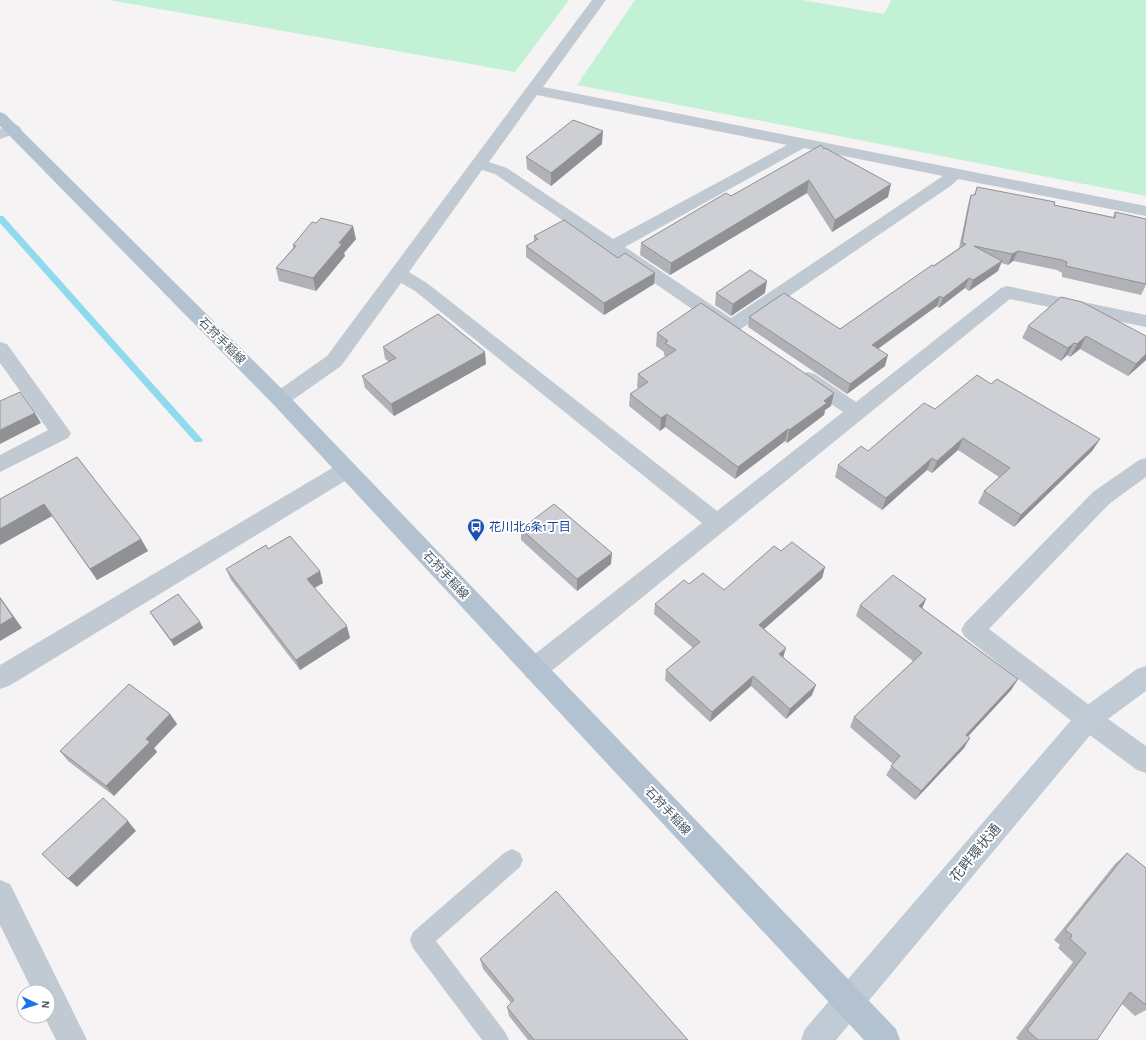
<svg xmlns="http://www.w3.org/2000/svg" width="1146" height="1040" font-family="'Alegreya Sans','Noto Sans JP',sans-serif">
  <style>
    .green { fill: #c3f1d5 }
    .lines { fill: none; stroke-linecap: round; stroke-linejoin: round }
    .stream { fill: #90daee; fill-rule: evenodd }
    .lane { fill: #c1cad2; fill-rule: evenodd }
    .street { fill: #c1cad2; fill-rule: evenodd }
    .secondary { fill: #c1cbd6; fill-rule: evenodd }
    .primary { fill: #b3c2d1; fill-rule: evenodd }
    .wall { fill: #b0b2b7 }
    .shaded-wall { fill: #909195 }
    .building { fill: #cdcfd5; stroke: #909195 }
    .labels { text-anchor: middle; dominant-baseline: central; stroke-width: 4; stroke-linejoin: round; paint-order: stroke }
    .street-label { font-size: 12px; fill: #4a5661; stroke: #fff }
    .transit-label { font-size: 12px; fill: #164399; stroke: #fff; text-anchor: start }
    .near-street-label { font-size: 14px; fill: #4a5661; stroke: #fff }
  </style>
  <rect width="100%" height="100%" fill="#f5f3f3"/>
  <g class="green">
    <polygon points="109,0 569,0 515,72"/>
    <polygon points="635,0 802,0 884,14 891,0 1146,0 1146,196 577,85"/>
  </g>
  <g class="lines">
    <polygon class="stream" points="0,216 3,216 201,438 203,440 201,442 195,442 0,223"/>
    <polygon class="lane" points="512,849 520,853 523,860 520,867 436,941 505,1032 509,1040 482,1040 413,948 410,940 413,932 504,853"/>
    <g class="street">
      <path d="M592,0H606L543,87L1146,206V216L958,179L952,185L738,331L731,333L724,331L722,328L717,326L495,174L482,170L409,272L427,283L717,511L843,412L801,384L798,379L801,374L808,372L815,374L856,402L1001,288L1007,286L1146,315V327L1010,299L544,677L535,680L526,677L523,669L526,661L702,523L415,291L401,283L341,366L287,404L280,406L273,404L270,399L273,394L327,356ZM537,95L787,145L613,239L507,168L489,162ZM804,148L943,176L731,318L625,247Z"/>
      <polygon points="0,342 7,344 71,433 68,438 0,472 0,455 48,430 0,363"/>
      <polygon points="1146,458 1146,477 1109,504 989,629 1097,711 1146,746 1146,773 1137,770 1079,727 965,637 961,630 965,623 1093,492 1139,460"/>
      <polygon points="346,462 353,464 357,470 353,476 9,686 0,689 0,665 339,464"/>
      <polygon points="0,880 10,884 87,1040 56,1040 44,1016 48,1016 48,992 33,992 0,925"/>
    </g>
    <g class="secondary">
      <polygon points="13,124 19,126 21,129 19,132 0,139 0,129"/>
      <polygon points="1146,666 1146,691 1097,727 836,1040 801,1040 805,1029 1079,711 1137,669"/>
    </g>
    <polygon class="primary" points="0,112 5,114 287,394 896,1029 900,1040 864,1040 273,404 0,126"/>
  </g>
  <g class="wall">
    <polygon points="602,144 551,186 527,169 526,157"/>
    <polygon points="824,149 888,197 832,232 807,193 670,275 640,255 641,243 731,196"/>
    <polygon points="977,187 1054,205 1113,217 1115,212 1146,219 1146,285 1141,295 1062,277 1062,273 1057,270 1013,261 1008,265 1001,263 998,271 969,291 965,288 939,308 937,306 878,349 885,366 847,394 748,327 749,317 840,329 959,248 968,205 971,195 974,195"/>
    <polygon points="534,236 618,258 655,273 654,284 604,315 526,257 526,246 534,241"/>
    <polygon points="356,239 344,253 345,256 316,291 279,281 276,268 293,248 293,245"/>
    <polygon points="716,293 765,293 731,316 715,305"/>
    <polygon points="1061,297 1146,360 1128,376 1080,349 1070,357 1067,355 1061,361 1022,338 1028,326"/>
    <polygon points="657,333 831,406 825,410 824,415 787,443 785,441 735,479 665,427 660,431 629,406 630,394 639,388 637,387 638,374 666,357 664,355 664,352 656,346"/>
    <polygon points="383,347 486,364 394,416 365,388 362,376 389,362 385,359"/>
    <polygon points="991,384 1100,439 1092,451 1014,527 978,503 984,491 999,477 958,450 932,473 927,470 882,510 835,477 838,465 868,451 935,409"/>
    <polygon points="77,457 141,539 148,551 97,580 52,516 0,545 0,499"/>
    <polygon points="521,529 611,564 577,591 521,540"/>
    <polygon points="268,549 323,583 314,588 350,638 300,670 231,580 226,569"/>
    <polygon points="781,551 825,567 822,578 764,629 783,657 812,695 786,719 751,686 710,722 665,680 666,670 693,648 654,614 655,604 689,584 724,590"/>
    <polygon points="926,599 922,608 1018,679 1011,690 968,736 964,748 915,800 886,775 893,764 850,727 854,717 913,661 856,616 860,605"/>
    <polygon points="150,612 200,622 203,628 174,646 153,617"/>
    <polygon points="170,714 177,724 154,748 157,752 114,796 68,761 60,751"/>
    <polygon points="1127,853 1146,868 1146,1010 1135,1016 1122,1004 1097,1040 1018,1040 1016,1038 1073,962 1058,948 1060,945 1054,940 1115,864"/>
    <polygon points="480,959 688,1040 528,1040 509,1016 507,1007 511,1003 483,969"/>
  </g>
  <g class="shaded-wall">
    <polygon points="603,131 602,144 551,186 551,173"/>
    <polygon points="809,180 807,193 670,275 671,263"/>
    <polygon points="891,184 888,197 832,232 835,220"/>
    <polygon points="353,226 356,239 344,253 345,256 316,291 313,278 339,243"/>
    <polygon points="1018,251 1013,261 1008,265 1012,254"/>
    <polygon points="1002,261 998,271 969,291 973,280"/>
    <polygon points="655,273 654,284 604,315 604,303"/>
    <polygon points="969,278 965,288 939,308 943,298"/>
    <polygon points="767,281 765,293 731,316 733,304"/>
    <polygon points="940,296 937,306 869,355 872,345"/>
    <polygon points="1086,336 1080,349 1070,357 1077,344"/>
    <polygon points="1074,343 1067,355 1061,361 1068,348"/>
    <polygon points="485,352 486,364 394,416 391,404"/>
    <polygon points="1146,354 1146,360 1128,376 1136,364"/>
    <polygon points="888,355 885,366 847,394 850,384"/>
    <polygon points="834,393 831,406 825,410 824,415 787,443 789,430 824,401"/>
    <polygon points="35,413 41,423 0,444 0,430"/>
    <polygon points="667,414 665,427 660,431 661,418"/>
    <polygon points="788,429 785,441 735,479 738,467"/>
    <polygon points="963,438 958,450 932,473 937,461"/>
    <polygon points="1100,439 1092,451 1014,527 1021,515"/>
    <polygon points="932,458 927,470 882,510 886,498"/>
    <polygon points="44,504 52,516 0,545 0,529"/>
    <polygon points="141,539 148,551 97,580 90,569"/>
    <polygon points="612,553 611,564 577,591 577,579"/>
    <polygon points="825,567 822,578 756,636 759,625"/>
    <polygon points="320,571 323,583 311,590 307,579"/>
    <polygon points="0,597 22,628 0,641"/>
    <polygon points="926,599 921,611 919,606"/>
    <polygon points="200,622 203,628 174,646 171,640"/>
    <polygon points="347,626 350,638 300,670 296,660"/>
    <polygon points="786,648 783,658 779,654"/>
    <polygon points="753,676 751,686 710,722 712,712"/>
    <polygon points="1018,679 1011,690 960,745 966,735"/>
    <polygon points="816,685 812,695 786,719 790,709"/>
    <polygon points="170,714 177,724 154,748 157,752 114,796 106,786 146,739"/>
    <polygon points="970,738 964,748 915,800 921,791"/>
    <polygon points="128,821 136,831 77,887 68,879"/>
  </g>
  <g class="building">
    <polygon points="573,120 603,131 551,173 526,157"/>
    <polygon points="821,145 824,149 825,148 891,184 835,220 809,180 671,263 641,243 726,193 731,196"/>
    <polygon points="977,187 1055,202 1054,205 1115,218 1115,212 1146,219 1146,284 1066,266 1067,262 1062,260 1018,251 1012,254 974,246 1002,261 973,280 969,278 943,298 940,296 872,345 888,355 850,384 749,317 784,293 840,329 932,265 934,266 966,244 962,243 971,195 975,195"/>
    <polygon points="321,218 353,226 339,243 342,244 313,278 276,268 296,246 293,245 312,222 316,223"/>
    <polygon points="564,220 618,258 625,253 655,273 604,303 526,246 538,239 534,236"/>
    <polygon points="750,270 767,281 733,304 716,293"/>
    <polygon points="1061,297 1082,302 1146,336 1146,354 1136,364 1086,336 1077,344 1074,343 1068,348 1028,326"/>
    <polygon points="701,303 834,393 824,401 827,403 789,430 788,429 738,467 667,414 661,418 630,394 648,382 638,374 676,350 665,343 668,341 657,333"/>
    <polygon points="438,314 485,352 391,404 362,376 396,358 383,347"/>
    <polygon points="977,375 991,384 997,379 1100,439 1021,515 984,491 1010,468 963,438 937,461 932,458 886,498 838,465 861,446 868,451 924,403 935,409"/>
    <polygon points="20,392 35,413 0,430 0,401"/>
    <polygon points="77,457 141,539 90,569 44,504 0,529 0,499"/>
    <polygon points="554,504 612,553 577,579 521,529"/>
    <polygon points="290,536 320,571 307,579 347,626 296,660 226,569 266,545 268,549"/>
    <polygon points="792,542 825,567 759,625 786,648 779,654 816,685 790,709 753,676 712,712 666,670 700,642 655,604 684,580 689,584 703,573 724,590 774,546 781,551"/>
    <polygon points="893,575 926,599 919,606 1018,679 966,735 970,738 921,791 891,766 900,756 854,717 922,653 860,605"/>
    <polygon points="178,594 200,622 171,640 150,612"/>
    <polygon points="0,598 13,617 0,625"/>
    <polygon points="129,684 170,714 146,739 150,742 106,786 60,751"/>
    <polygon points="103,798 128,821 68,879 42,854"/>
    <polygon points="1127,853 1146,868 1146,1005 1130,992 1097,1040 1038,1040 1027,1030 1086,953 1070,939 1072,935 1065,930"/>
    <polygon points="556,891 688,1040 534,1040 507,1007 514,1000 480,959"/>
  </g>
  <defs>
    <symbol id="bus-pin" viewBox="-11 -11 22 30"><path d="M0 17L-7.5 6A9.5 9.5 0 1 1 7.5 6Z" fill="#1a4fb4" stroke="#fff"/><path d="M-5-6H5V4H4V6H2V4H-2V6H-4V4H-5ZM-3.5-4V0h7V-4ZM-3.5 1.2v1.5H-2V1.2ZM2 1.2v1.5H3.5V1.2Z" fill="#fff"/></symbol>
  </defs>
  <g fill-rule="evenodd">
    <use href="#bus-pin" x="466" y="517" width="20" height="27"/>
  </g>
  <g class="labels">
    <g class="street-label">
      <text transform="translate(222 341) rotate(45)">石狩手稲線</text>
      <text transform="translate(446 575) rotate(47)">石狩手稲線</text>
      <text transform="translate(668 811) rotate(47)">石狩手稲線</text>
    </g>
    <g class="transit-label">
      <text x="489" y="527">花川北6条1丁目</text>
    </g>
    <g class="near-street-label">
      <text transform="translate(976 853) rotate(-50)">花畔環状通</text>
    </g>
  </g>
  <g transform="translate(36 1004) rotate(94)"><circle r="19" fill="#ffffff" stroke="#b7bbc0"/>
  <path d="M0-3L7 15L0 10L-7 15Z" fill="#1a73e8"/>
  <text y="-6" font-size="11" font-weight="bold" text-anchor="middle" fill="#4a5661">N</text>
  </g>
</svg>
